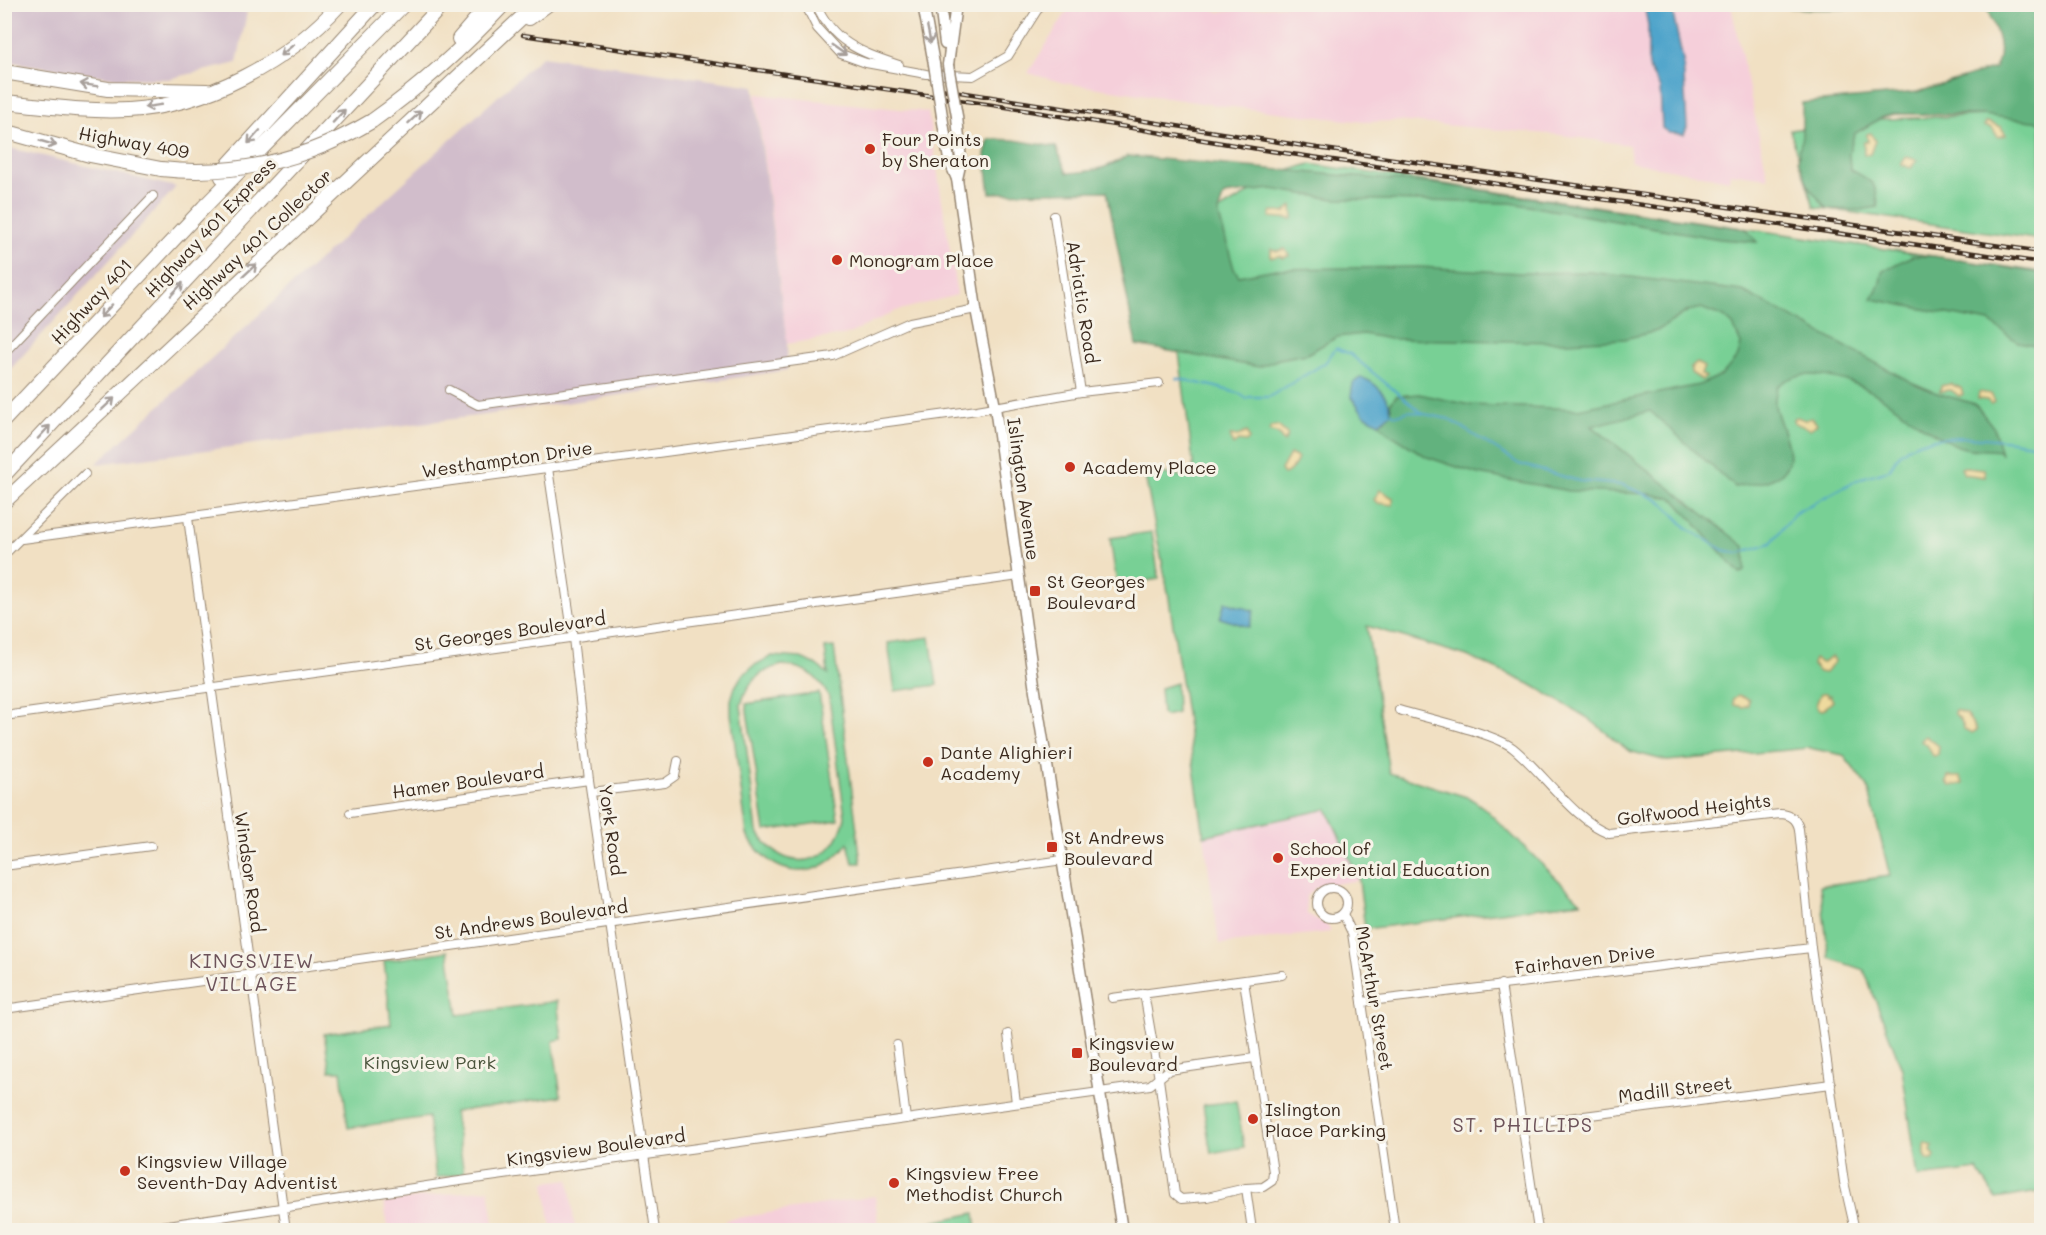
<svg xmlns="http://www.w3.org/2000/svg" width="2046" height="1235" font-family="Mali,sans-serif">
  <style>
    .built { fill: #f5cfda }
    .industrial { fill: #d1bdcb }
    .green { fill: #78d095; stroke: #5a7d5a; stroke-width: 1.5; fill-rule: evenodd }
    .forest { fill: #62b27e; stroke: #4e6e4e; stroke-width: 1.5 }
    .sand { fill: #eeda9e; stroke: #94825e; stroke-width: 1.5 }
    .water { fill: #4fa4cb; stroke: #456774; stroke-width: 1.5 }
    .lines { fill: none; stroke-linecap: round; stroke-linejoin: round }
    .stream { stroke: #4fa4cb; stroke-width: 2 }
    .minor-casing { stroke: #968570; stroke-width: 10 }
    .secondary-casing { stroke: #968570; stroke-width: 13 }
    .motorway-casing { stroke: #968570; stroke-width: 16 }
    .minor { stroke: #fff; stroke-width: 8 }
    .secondary { stroke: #fff; stroke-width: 10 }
    .motorway { stroke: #fff; stroke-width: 14 }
    .rail-casing { stroke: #3b2a1e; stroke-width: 4.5 }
    .rail { stroke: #f7f3e8; stroke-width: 2; stroke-dasharray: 7; stroke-linecap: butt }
    .secondary-bridge-casing { stroke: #968570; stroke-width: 13; stroke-linecap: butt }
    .motorway-bridge-casing { stroke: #968570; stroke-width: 16; stroke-linecap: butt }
    .secondary-bridge { stroke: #fff; stroke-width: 10 }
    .motorway-bridge { stroke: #fff; stroke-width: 14 }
    .oneway { stroke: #a79f9a }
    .poi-dot { fill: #c8321e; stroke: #f7f3e8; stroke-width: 2 }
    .labels { text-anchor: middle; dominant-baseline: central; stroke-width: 6; stroke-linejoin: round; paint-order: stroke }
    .poi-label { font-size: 18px; fill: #3b2a1e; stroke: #f7f3e8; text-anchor: start }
    .street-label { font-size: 18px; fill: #3b2a1e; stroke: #f7f3e8 }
    .park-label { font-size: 18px; fill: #4a543c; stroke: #f7f3e8 }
    .neighbourhood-label { font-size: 20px; letter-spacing: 1.5px; fill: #6d535a; stroke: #f7f3e8 }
  </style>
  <rect width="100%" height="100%" fill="#f7f3e8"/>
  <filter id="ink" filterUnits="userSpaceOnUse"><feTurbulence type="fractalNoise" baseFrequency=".0167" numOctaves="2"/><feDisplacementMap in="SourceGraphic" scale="12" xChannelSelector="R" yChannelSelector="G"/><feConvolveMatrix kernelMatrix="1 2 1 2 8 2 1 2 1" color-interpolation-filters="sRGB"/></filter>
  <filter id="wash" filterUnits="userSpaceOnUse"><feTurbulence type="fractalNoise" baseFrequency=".008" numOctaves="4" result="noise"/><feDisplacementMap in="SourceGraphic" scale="24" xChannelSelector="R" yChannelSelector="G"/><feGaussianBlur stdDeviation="1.35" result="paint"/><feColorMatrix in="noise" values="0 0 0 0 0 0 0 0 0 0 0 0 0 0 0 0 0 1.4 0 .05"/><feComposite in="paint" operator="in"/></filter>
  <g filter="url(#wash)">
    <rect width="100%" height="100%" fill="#f1e0c3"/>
    <g class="built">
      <polygon points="1297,4 1731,5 1768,178 1730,173 1729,180 1631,162 1629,145 1561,135 1396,121 1364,122 1216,105 1064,83 1028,73 1071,5 1201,5 1220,12"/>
      <polygon points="756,94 928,112 957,295 896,311 849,334 787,344"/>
      <polygon points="1327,809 1359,880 1317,887 1306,896 1307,914 1328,925 1331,932 1219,944 1204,836"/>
      <polygon points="569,1179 575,1230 540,1230 551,1229 545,1182"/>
      <polygon points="489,1189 495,1230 388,1230 384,1202"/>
      <polygon points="875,1196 879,1230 727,1230 725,1220"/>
    </g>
    <g class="industrial">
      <polygon points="200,4 247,12 237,63 168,79 115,78 5,61 5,5"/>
      <polygon points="542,56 754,86 787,344 787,370 485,415 96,464"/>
      <polygon points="5,147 176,187 5,375"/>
    </g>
    <g class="green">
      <polygon points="2041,113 2041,240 1814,207 1790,130 1859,122 1862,120"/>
      <polygon points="1310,164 2041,272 2042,1186 2038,1192 1996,1199 1978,1170 1918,1177 1902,1069 1864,970 1829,958 1820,886 1890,876 1868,787 1843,755 1809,748 1667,761 1629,751 1588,718 1534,686 1467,656 1367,626 1389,773 1470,798 1484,808 1581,902 1365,929 1359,880 1327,809 1204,836 1168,592 1144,471 1195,478 1165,243 1284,172"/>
      <polygon points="1152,532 1159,579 1117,585 1110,538"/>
      <polygon points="930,637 937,685 895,691 888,643"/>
      <path d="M834,647L861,863H853L848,843C816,884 774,879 747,835L731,714V700L735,687L741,677L753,666L772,656L801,658L815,664L828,674L825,648ZM782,665C806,667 818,676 829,697L845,817C835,868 783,876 757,831L741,705C747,682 759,671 782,665Z"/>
      <polygon points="1176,683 1177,713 1165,716 1162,714 1160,688"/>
      <polygon points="819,693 838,820 765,831 746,704"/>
      <polygon points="448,951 458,1015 557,1001 562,1039 553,1041 561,1096 454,1112 464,1173 436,1178 428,1117 348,1128 341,1071 330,1071 324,1034 391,1024 384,961"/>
      <polygon points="1236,1101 1244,1147 1211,1153 1203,1105"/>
      <polygon points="975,1213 977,1230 912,1230 912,1227 932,1225 932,1222"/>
    </g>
    <g class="forest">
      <path d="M1763,5H1875C1837,12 1801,9 1763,5Z"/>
      <path d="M1929,5H2041V122L1982,115L1894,114L1883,117L1854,134L1849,154L1850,169C1872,182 1877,181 1878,207L1860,210L1827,209L1809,187L1798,161L1802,135V103L1918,92L1995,68C2006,49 1995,28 1987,9L1972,5Z"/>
      <path d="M989,139L1014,140L1056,147L1067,173C1090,172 1107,169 1127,156L1437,184L1746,229L1757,242L1720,239L1511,203L1334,199L1271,189L1224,195L1218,212L1234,269L1239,276L1276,269L1419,267L1520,273L1590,272L1743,291L1911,382L1937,393L1975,404L1994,428L2001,455L1999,451C1985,448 1973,452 1958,446C1908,425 1884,384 1824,376C1805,374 1791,374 1777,387C1776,393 1774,400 1775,406C1780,429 1805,466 1772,479C1761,484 1747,484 1735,487L1650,411L1592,426L1745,547V571L1740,574L1674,499L1650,494L1569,491L1478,474L1427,457L1388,433L1379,423L1385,419L1391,408L1390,404L1396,396L1419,394L1470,405L1578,409L1699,385L1722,375L1738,356L1741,344L1733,325L1724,317L1701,308L1688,311L1657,331L1624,339L1566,342L1390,339L1363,334L1337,337L1307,354L1279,359L1259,367L1136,345L1107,191L990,193L985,154Z"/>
      <polygon points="1912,256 1933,256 2041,273 2041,346 2018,342 1989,322 1872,299 1880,283 1882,271"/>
    </g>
    <g class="sand">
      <polygon points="1987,122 2001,127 2006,135 1998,137 1992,128 1984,126"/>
      <polygon points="1871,133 1875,141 1870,154 1864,154 1864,142 1868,142 1867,134"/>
      <polygon points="1906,157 1917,160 1911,168 1901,165"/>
      <polygon points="1292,206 1293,219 1270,217 1272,211 1284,213"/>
      <polygon points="1271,249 1278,251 1285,249 1289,256 1282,258 1281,256 1271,257"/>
      <polygon points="1697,363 1704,367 1701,374 1706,377 1702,380 1691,373 1691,368"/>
      <polygon points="1950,384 1961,388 1963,394 1959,396 1951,390 1940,391 1941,386"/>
      <polygon points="1979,392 1991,394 1995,402 1991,404 1987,400 1978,399"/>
      <polygon points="1797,417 1805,420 1812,418 1817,424 1810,429 1794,423 1793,419"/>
      <polygon points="1278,426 1288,435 1284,442 1278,434 1269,431 1271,427"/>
      <polygon points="1247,432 1249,439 1246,442 1238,441 1233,445 1230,435 1238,436"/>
      <path d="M1290,454L1298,458C1296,465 1289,473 1284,474L1281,470Z"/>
      <polygon points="1965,467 1984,469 1985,477 1964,474 1961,468"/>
      <polygon points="1380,490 1393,498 1393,505 1378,503 1374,500"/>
      <polygon points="1832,656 1835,661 1825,673 1819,672 1812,664 1814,659 1821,663"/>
      <polygon points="1821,693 1826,693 1828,696 1830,695 1833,701 1823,710 1818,709 1816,705"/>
      <polygon points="1738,695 1749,700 1748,705 1743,707 1734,705 1733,699"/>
      <polygon points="1955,710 1966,714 1977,730 1972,733 1964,729 1961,720 1954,713"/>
      <polygon points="1925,736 1939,746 1938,755 1933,756 1927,745 1921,741"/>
      <polygon points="1948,777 1960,777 1964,784 1950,786 1946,782"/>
      <polygon points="1925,1143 1933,1146 1931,1151 1935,1156 1933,1160 1928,1160 1925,1155"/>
    </g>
    <g class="water">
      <polygon points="1644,5 1671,5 1683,60 1687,127 1684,134 1669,133 1662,128 1660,88 1650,71 1648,60 1648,25"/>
      <path d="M1360,378C1374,379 1391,399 1391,413L1379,423L1364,415L1351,396L1353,383Z"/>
      <polygon points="1225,602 1254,611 1249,627 1220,618"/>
    </g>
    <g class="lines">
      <g class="stream">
        <polyline points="1176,378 1202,384"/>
        <polyline points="1205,384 1241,394 1246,399 1249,397 1269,397 1325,363 1336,348 1350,354 1421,412"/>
        <path d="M1391,413L1397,415L1409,411L1449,419L1519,464L1579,481L1623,485L1661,501L1688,529L1723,550L1739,553L1771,543L1795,513L1861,478L1889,470C1893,464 1897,456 1903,451C1931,428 2007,439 2042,446"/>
      </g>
    </g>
  </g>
  <g filter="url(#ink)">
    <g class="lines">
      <defs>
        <g id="minor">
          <polyline points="805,4 817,28 841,54 866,63 926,74 973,76 1008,56 1041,4"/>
          <path d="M816,4C834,44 861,52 899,65"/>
          <polyline points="1054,216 1081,392"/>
          <polyline points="4,353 153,196"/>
          <polyline points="449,390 478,405 833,356 910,322 976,309"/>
          <polyline points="548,468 573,638 589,780 655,1230"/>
          <polyline points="188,518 286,1230"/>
          <polyline points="22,539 977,410 1081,392 1159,383"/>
          <polyline points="4,555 85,474"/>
          <path d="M1399,710C1425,718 1494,733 1513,748C1542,771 1575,821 1609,833L1780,814C1790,814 1797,819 1799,829L1811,948L1844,1182L1855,1230"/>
          <polyline points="4,716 1019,576"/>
          <polyline points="592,792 665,783 675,776 678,761"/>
          <polyline points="350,813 589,780"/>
          <polyline points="4,866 151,846"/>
          <circle cx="1332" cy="903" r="15"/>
          <polyline points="1343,914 1352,933 1395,1230"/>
          <polyline points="1244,981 1273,1172 1272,1181 1263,1187 1246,1188 1252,1230"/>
          <polyline points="1501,984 1538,1230"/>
          <polyline points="1144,993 1159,1079 1175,1194 1181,1199 1207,1197 1246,1188"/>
          <polyline points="1112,998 1282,975"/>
          <polyline points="1362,1002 1811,948"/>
          <polyline points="4,1009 1063,860"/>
          <polyline points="1008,1034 1016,1103"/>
          <polyline points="897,1045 906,1119"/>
          <polyline points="1522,1124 1831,1084"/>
          <polyline points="135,1230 453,1182 1150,1085 1169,1070 1254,1058"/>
          <polyline points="2037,1230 2042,1230"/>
        </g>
        <g id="secondary">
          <polyline points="923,4 934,64"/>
          <polyline points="940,4 945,44"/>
          <polyline points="948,65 956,4"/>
          <polyline points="942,116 949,160 957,179 976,309 995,407 1035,691 1122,1230"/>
          <polyline points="957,116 961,161 957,179"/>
        </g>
        <g id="motorway">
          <polyline points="529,18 548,4"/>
          <polyline points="459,39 489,4"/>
          <polyline points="4,72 108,89 207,91"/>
          <path d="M4,102C46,106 86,112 128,110C205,106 288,62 340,4"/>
          <path d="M372,121C420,87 464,47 504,4"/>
          <polyline points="4,131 90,155 161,169"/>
          <polyline points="222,177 229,164 375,4"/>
          <polyline points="4,420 204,207 404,4"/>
          <polyline points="4,475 443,4"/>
          <polyline points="4,502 536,4"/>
        </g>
      </defs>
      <use href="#minor" class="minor-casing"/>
      <use href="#secondary" class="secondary-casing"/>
      <use href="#motorway" class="motorway-casing"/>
      <use href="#minor" class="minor"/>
      <use href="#secondary" class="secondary"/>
      <use href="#motorway" class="motorway"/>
      <defs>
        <g id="rail">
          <polyline points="320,4 320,5"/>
          <polyline points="523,35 1006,107 1264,150 2042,263"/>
          <polyline points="934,88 1317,148 2042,252"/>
        </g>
      </defs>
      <use href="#rail" class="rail-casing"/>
      <use href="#rail" class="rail"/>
      <defs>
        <g id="secondary-bridge">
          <polyline points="934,64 942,116"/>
          <polyline points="948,65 957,116"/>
        </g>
        <path id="motorway-bridge" d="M161,169C236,177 308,159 372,121"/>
      </defs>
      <use href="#secondary-bridge" class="secondary-bridge-casing"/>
      <use href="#motorway-bridge" class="motorway-bridge-casing"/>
      <use href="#secondary-bridge" class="secondary-bridge"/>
      <use href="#motorway-bridge" class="motorway-bridge"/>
    </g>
    <defs><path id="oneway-shaft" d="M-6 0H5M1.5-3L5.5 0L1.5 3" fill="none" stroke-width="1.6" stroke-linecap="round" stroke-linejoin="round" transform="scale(1.5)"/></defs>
    <g class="oneway">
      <use href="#oneway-shaft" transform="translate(929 35) rotate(79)"/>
      <use href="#oneway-shaft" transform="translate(287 50) rotate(141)"/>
      <use href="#oneway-shaft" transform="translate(839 50) rotate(35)"/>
      <use href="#oneway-shaft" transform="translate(89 85) rotate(-171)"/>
      <use href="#oneway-shaft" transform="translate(153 106) rotate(171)"/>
      <use href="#oneway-shaft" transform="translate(339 116) rotate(-47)"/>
      <use href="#oneway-shaft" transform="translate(415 117) rotate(-43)"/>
      <use href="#oneway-shaft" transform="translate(254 137) rotate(132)"/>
      <use href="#oneway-shaft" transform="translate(48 143) rotate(16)"/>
      <use href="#oneway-shaft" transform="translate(250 270) rotate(-43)"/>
      <use href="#oneway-shaft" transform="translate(177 289) rotate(-47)"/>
      <use href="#oneway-shaft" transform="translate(106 311) rotate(133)"/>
      <use href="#oneway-shaft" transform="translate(108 404) rotate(-43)"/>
      <use href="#oneway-shaft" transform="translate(44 432) rotate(-47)"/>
    </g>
  </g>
  <g class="poi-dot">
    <circle cx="870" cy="149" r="6"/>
    <circle cx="837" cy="260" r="6"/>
    <circle cx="1070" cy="467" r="6"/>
    <rect x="1029" y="585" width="12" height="12" rx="3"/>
    <circle cx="928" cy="762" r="6"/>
    <rect x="1046" y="841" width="12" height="12" rx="3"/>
    <circle cx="1278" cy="858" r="6"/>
    <rect x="1071" y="1047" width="12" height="12" rx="3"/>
    <circle cx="1253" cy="1119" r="6"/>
    <circle cx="125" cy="1171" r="6"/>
    <circle cx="894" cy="1183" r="6"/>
  </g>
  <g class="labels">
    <g class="poi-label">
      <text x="882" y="139">Four Points<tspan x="882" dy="21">by Sheraton</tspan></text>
      <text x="849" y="260">Monogram Place</text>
      <text x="1082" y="467">Academy Place</text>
      <text x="1047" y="581">St Georges<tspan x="1047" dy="21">Boulevard</tspan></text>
      <text x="940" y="752">Dante Alighieri<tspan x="940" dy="21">Academy</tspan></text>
      <text x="1064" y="837">St Andrews<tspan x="1064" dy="21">Boulevard</tspan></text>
      <text x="1290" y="848">School of<tspan x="1290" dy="21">Experiential Education</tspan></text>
      <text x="1089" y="1043">Kingsview<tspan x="1089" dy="21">Boulevard</tspan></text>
      <text x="1265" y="1109">Islington<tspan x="1265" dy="21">Place Parking</tspan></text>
      <text x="137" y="1161">Kingsview Village<tspan x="137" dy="21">Seventh-Day Adventist</tspan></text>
      <text x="906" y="1173">Kingsview Free<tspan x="906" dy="21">Methodist Church</tspan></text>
    </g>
    <g class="street-label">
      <text transform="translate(134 142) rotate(10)">Highway 409</text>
      <text transform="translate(210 227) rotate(-47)">Highway 401 Express</text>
      <text transform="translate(257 239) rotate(-43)">Highway 401 Collector</text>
      <text transform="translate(91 301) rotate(-47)">Highway 401</text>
      <text transform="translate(1083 302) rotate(81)">Adriatic Road</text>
      <text transform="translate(507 459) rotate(-8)">Westhampton Drive</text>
      <text transform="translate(1024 489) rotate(82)">Islington Avenue</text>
      <text transform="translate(510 631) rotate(-8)">St Georges Boulevard</text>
      <text transform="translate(468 781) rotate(-8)">Hamer Boulevard</text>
      <text transform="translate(1694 809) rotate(-7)">Golfwood Heights</text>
      <text transform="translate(612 830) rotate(82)">York Road</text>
      <text transform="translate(250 872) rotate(82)">Windsor Road</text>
      <text transform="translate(531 919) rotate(-8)">St Andrews Boulevard</text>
      <text transform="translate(1585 959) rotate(-7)">Fairhaven Drive</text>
      <text transform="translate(1375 998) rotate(80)">McArthur Street</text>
      <text transform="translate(1675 1089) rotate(-7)">Madill Street</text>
      <text transform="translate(596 1147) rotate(-8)">Kingsview Boulevard</text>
    </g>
    <g class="park-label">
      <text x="430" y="1062">Kingsview Park</text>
    </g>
    <g class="neighbourhood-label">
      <text x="252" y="960">KINGSVIEW<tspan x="252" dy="23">VILLAGE</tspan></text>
      <text x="1523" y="1124">ST. PHILLIPS</text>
    </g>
  </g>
  <rect width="2046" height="1235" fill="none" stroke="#f7f3e8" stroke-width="24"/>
</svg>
